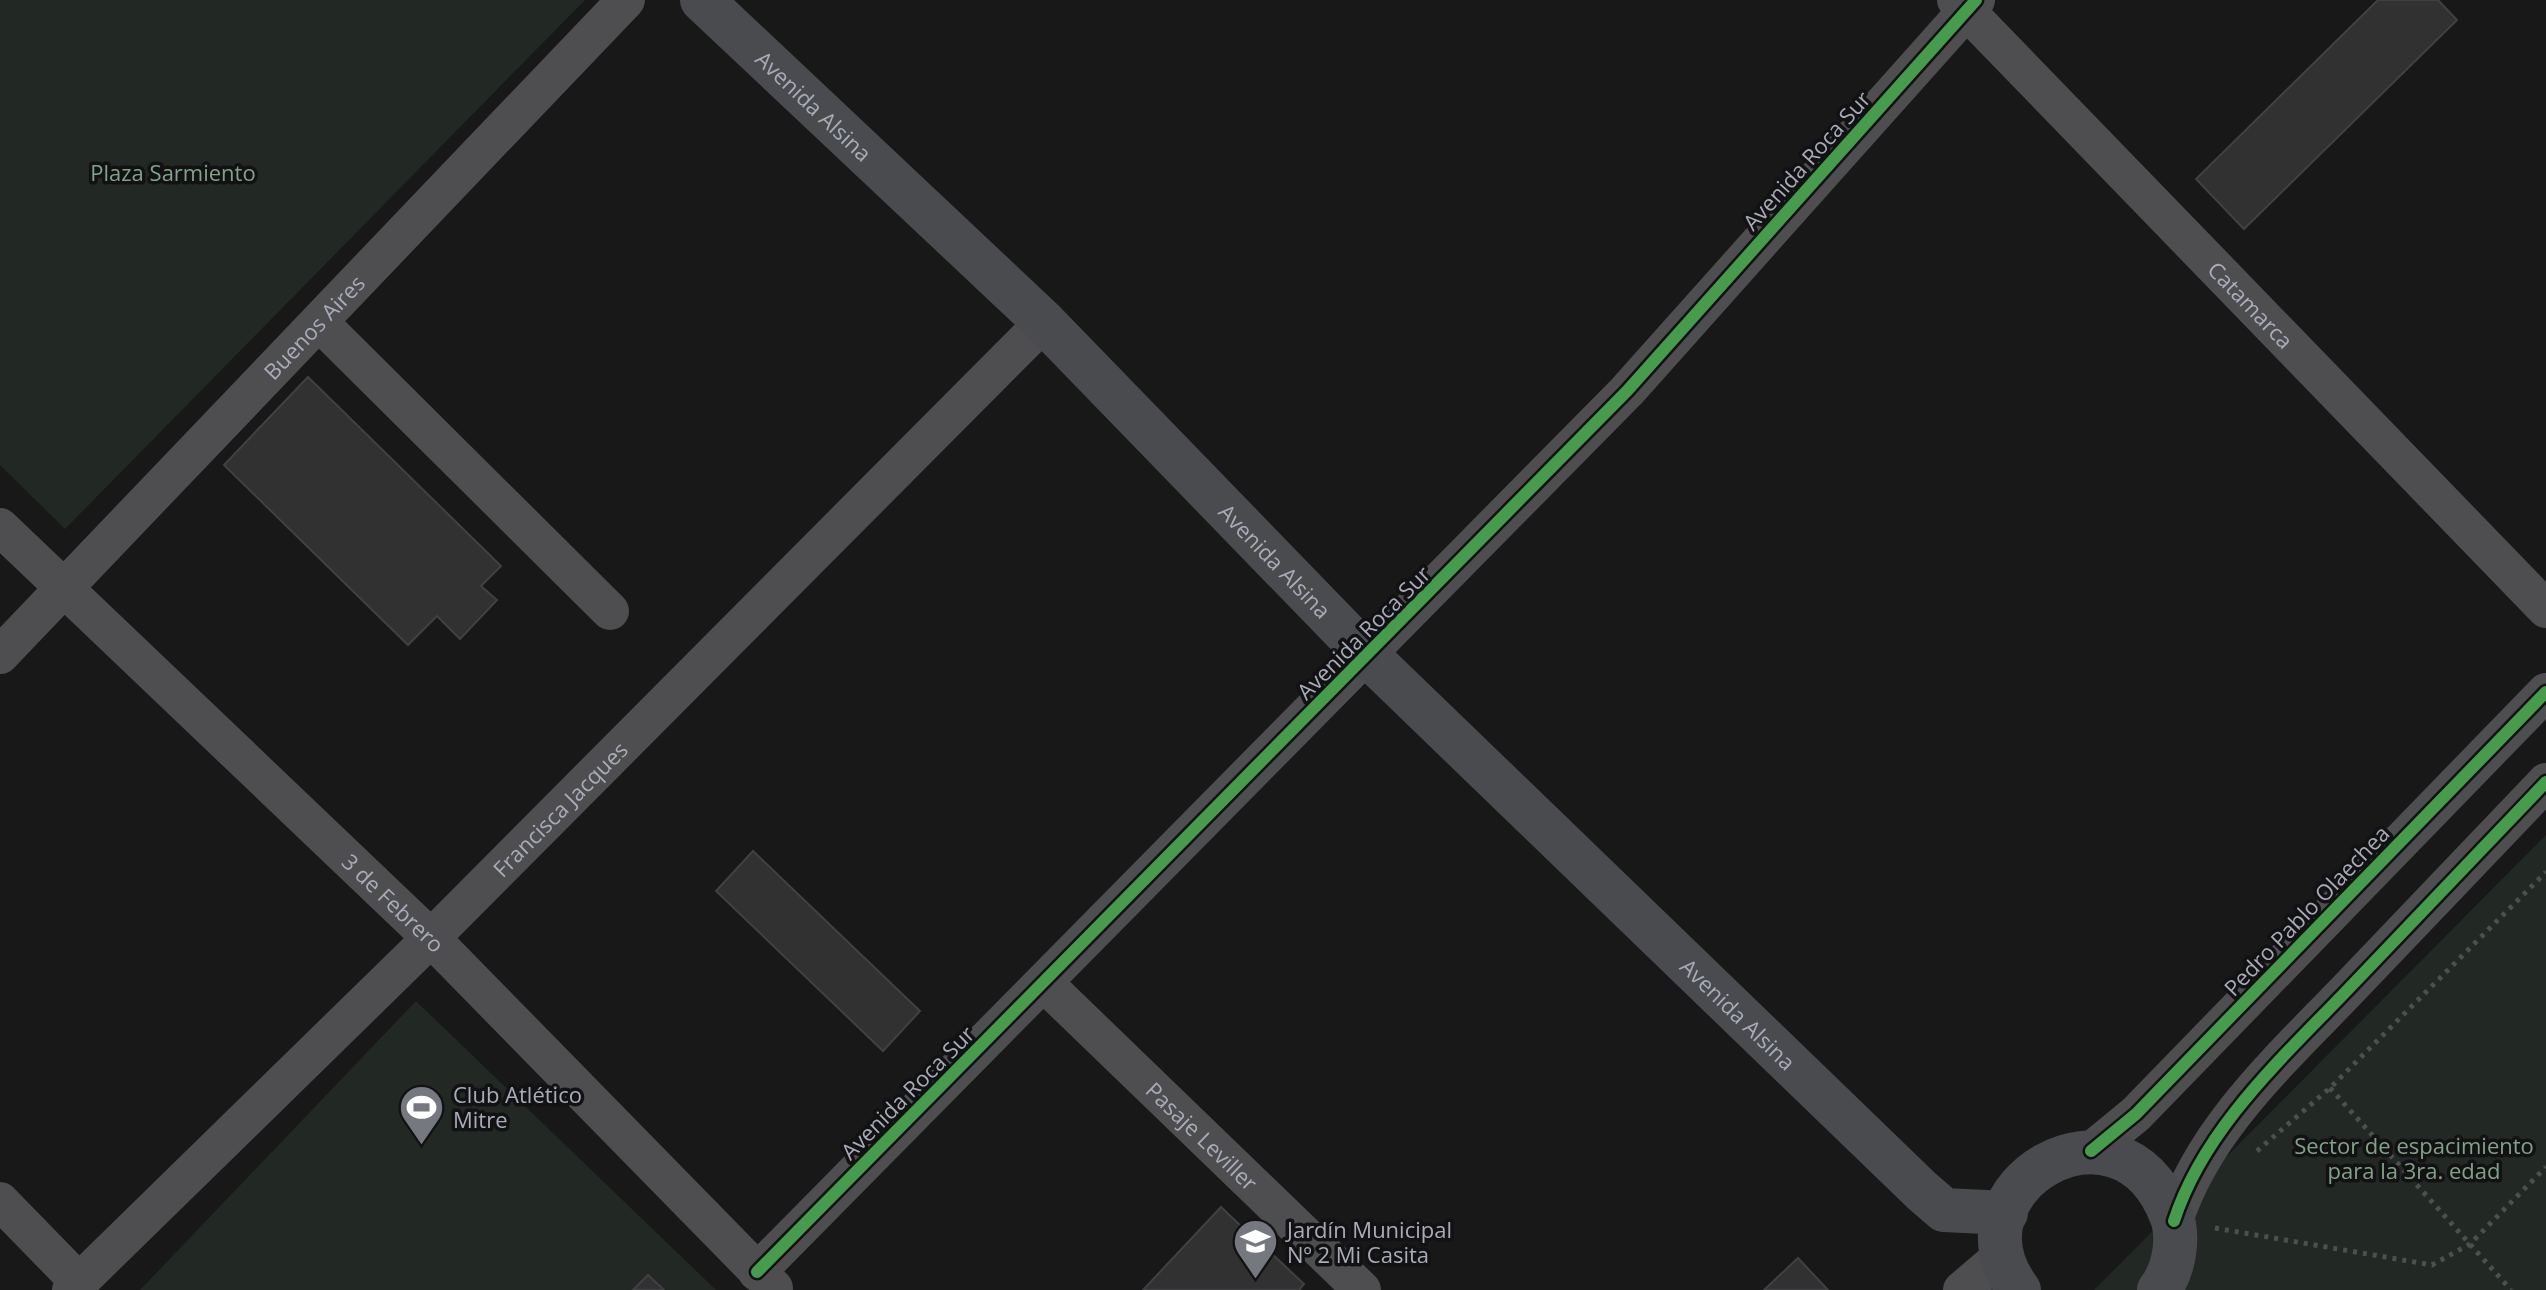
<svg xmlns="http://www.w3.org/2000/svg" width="2546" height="1290" font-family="'Open Sans',sans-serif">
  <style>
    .green { fill: #222823 }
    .building { fill: #313132; stroke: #404144; stroke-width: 2 }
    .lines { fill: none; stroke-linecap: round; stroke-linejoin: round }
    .path { stroke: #4f4f52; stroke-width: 5; stroke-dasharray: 4 6; stroke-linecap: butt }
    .minor { stroke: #4e4e51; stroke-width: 38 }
    .highway { stroke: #4a4b4e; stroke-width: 44 }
    .cycleway-casing { stroke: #121214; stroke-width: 17 }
    .cycleway { stroke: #469c4c; stroke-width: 12 }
    .labels { text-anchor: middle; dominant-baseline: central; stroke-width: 7; stroke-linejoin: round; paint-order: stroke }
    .street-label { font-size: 22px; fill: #a9acb8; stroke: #121214 }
    .park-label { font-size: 22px; fill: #81a287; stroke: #121214 }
    .poi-label { font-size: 22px; fill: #a9acb8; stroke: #121214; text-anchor: start }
  </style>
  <rect width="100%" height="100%" fill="#181818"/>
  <g class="green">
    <polygon points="0,0 585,0 65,529 0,465"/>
    <polygon points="2546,835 2546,1290 2094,1290"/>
    <polygon points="416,1001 716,1290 140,1290"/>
  </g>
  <g class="building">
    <polygon points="2378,0 2438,0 2457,20 2244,229 2196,179"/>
    <polygon points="308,377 501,566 481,586 497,600 460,639 437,616 408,645 224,465"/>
    <polygon points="753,851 920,1011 883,1051 716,891"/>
    <polygon points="1221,1207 1242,1227 1236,1233 1264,1260 1271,1253 1304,1284 1299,1290 1143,1290"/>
    <polygon points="1798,1258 1828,1290 1764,1290"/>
    <polygon points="648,1275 664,1290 633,1290"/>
  </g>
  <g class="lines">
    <g class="path">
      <polyline points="2330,1088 2511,1290"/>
      <polyline points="2257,1151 2330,1088 2546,872"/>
      <polyline points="2215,1228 2432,1265 2470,1244 2546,1167"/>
    </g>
    <g class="minor">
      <path id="s1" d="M1956,0L2546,609"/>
      <polyline points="319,322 610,611"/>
      <path id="s2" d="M0,527L431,938L774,1288"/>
      <path id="s3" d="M0,655L626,0"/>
      <path id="s4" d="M1044,983L1362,1290"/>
      <polyline points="2091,1151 2136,1114 2546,692"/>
      <polyline points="0,1201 79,1282"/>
      <path d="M2174,1221C2205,1125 2288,1053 2356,981C2420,914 2483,848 2546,782"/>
      <polyline points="757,1272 1627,391 1976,0"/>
      <path id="s5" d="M71,1290L431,938L1044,322"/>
      <polyline points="1962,1290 2002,1256"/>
    </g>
    <g class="highway">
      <path id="s6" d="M702,0L1044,322L1368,656L1922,1191L1944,1210L2006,1213"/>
      <path d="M2019,1290C1942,1189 2119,1081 2171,1215C2180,1237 2174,1271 2159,1290"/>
    </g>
    <defs>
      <g id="cycleway">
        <polyline points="2091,1151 2136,1114 2546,692"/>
        <path d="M2174,1221C2205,1125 2288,1053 2356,981C2420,914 2483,848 2546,782"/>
        <polyline points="757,1272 1627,391 1976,0"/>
      </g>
    </defs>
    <use href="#cycleway" class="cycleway-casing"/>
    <use href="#cycleway" class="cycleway"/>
  </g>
  <defs>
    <symbol id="stadium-pin" viewBox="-11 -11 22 30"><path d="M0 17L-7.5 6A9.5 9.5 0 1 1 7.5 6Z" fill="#767880" stroke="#121214"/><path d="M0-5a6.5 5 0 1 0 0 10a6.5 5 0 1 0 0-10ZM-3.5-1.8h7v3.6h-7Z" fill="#fff"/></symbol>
    <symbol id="school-pin" viewBox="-11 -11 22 30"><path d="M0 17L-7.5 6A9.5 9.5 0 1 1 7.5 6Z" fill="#767880" stroke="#121214"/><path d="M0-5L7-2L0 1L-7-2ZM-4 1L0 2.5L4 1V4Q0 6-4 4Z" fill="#fff"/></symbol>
  </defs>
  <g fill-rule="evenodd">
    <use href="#stadium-pin" x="396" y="1082" width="51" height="69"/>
    <use href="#school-pin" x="1230" y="1216" width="51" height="69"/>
  </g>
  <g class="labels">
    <g class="street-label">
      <text stroke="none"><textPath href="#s6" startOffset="154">Avenida Alsina</textPath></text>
      <text transform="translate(1806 160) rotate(-48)">Avenida Roca Sur</text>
      <text stroke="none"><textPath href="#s1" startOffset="424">Catamarca</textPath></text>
      <text stroke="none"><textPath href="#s3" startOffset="454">Buenos Aires</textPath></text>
      <text stroke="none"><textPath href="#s6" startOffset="802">Avenida Alsina</textPath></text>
      <text transform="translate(1363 632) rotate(-45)">Avenida Roca Sur</text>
      <text stroke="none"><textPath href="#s5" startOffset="686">Francisca Jacques</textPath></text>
      <text stroke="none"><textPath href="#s2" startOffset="544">3 de Febrero</textPath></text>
      <text transform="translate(2306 910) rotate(-46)">Pedro Pablo Olaechea</text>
      <text stroke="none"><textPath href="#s6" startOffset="1450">Avenida Alsina</textPath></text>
      <text transform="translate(907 1092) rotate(-45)">Avenida Roca Sur</text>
      <text stroke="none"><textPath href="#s4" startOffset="220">Pasaje Leviller</textPath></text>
    </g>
    <g class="park-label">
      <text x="173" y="172">Plaza Sarmiento</text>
      <text x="2414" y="1145">Sector de espacimiento<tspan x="2414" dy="25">para la 3ra. edad</tspan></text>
    </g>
    <g class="poi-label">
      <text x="453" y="1094">Club Atlético<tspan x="453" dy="25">Mitre</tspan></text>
      <text x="1287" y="1229">Jardín Municipal<tspan x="1287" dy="25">Nº 2 Mi Casita</tspan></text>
    </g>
  </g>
</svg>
